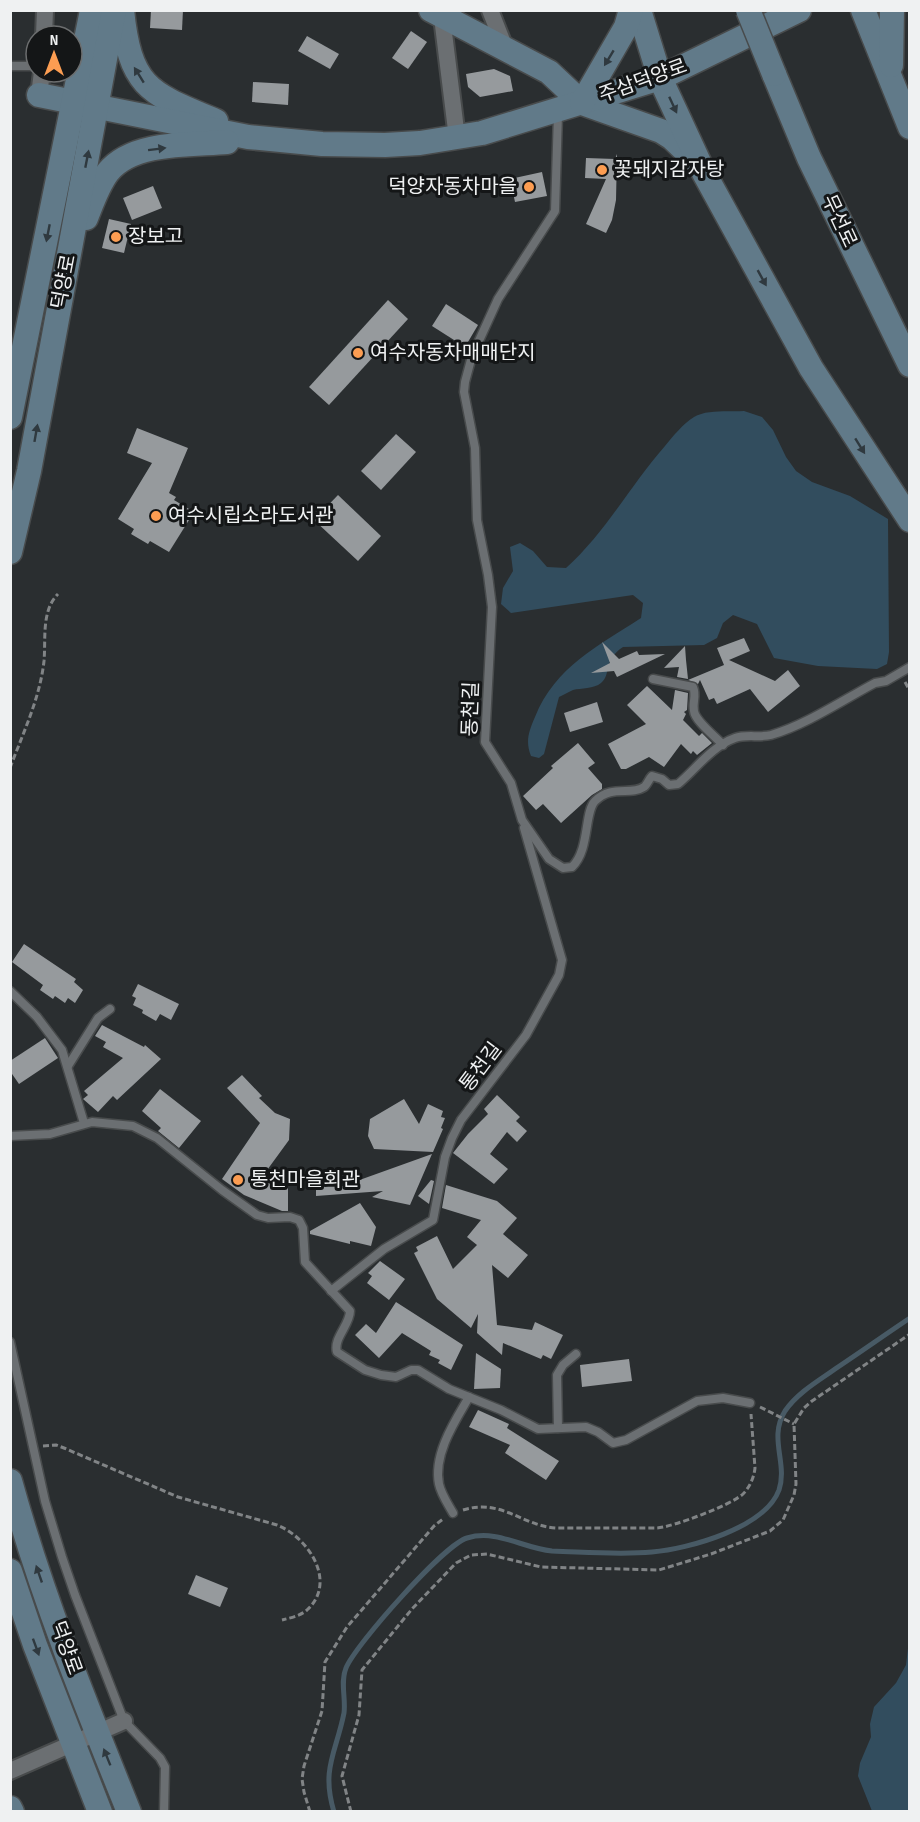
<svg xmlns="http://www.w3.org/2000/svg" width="920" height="1822" font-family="'Sofia Sans Condensed','Noto Sans KR',sans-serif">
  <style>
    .green { fill: #324d5e }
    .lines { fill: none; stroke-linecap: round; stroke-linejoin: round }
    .stream { stroke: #485a65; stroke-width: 5 }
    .building { fill: #969a9d }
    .lane-casing { stroke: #484b4c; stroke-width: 11 }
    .street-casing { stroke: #484b4c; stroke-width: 20 }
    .secondary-casing { stroke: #484b4c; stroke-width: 27 }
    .path { stroke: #818486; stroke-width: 3; stroke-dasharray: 6 3; stroke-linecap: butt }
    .lane { stroke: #6b6f72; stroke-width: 8 }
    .street { stroke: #6b6f72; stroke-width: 16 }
    .secondary { stroke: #617a89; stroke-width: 24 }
    .secondary-bridge-casing { stroke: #484b4c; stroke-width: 27; stroke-linecap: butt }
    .secondary-bridge { stroke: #617a89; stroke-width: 24 }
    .oneway { fill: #2f393f }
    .poi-dot { fill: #fc9d52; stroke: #141617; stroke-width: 2 }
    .labels { text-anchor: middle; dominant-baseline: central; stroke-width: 6; stroke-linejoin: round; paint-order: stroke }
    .street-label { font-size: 20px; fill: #eff1f2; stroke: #141617 }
    .poi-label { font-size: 20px; fill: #eff1f2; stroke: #141617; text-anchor: start }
  </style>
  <rect width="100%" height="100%" fill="#2a2e30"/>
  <g class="green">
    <path d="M744,411L762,417L773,430L786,457L796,471L812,482L850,496L888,519L889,652L887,664L877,669L818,666L774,658L757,624L733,615L723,623L717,638L704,645L623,647C602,661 612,674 601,683C594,689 581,688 573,690C568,692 564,695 559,697L544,754L539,758L531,756C525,741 529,731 535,717C555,667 598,646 641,618L643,603L633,595L511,613L501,604L503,588L513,571L510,547L520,543L533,551L547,567L566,568C605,533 630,486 665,446C673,436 683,424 694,417C707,409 730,412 744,411Z"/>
    <polygon points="909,1640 909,1811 872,1811 858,1776 860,1763 871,1737 870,1724 874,1707 896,1683 906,1665"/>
  </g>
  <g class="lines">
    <path class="stream" d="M334,1812C321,1769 336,1753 344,1713C346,1698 340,1682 346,1668C356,1644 444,1545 467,1538C497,1529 522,1548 552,1551C585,1552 619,1555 652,1552C688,1549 765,1528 779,1490C788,1463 768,1438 785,1411C798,1392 820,1380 838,1367C862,1351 886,1334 910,1318"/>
  </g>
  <g class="building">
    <polygon points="151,10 183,10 182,30 150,28"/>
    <polygon points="411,31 427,42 408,69 392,58"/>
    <polygon points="307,36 339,54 330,69 298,51"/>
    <polygon points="494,69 510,76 513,91 480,97 468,87 466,74"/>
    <polygon points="253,82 289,84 288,105 252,102"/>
    <polygon points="617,154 616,200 612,220 606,233 586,224 606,179 585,178 586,158 615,159"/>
    <polygon points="542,172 547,196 515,202 510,179"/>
    <polygon points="153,186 162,208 132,220 123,198"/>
    <polygon points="109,219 131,224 124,253 102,248"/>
    <polygon points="388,300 408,319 329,405 309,387"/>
    <polygon points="446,304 478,325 465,347 432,326"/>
    <polygon points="137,428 188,448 169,493 176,497 174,500 194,512 169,552 150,541 148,544 131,534 134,529 118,519 152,463 127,453"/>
    <polygon points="396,434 416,452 381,490 361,471"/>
    <polygon points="338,495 381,536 358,561 314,520"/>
    <polygon points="744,638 750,651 729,660 775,681 788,670 800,686 768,712 750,689 717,704 714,698 709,700 700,680 698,684 688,680 724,665 717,648"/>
    <polygon points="602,642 619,659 637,651 639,655 665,654 617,677 614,671 591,673 610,663"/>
    <polygon points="685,646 686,660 688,679 677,677 679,667 664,668"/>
    <polygon points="647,686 672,710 675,690 688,693 687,710 684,712 686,714 683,720 699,736 702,733 712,743 697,755 693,751 691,754 681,744 664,767 649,757 626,769 621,769 608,744 646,724 627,705"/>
    <polygon points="597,702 603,722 570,732 564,713"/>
    <polygon points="578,743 595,763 588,768 602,784 602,789 592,795 561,823 543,804 536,810 523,796 553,768 551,766"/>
    <polygon points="24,944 76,979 74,982 83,990 75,1003 68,998 65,1003 55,996 53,999 40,990 43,985 12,962"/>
    <polygon points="138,984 179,1004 171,1020 160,1014 156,1021 142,1013 143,1010 133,1005 136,998 132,996"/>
    <polygon points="102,1025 144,1047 145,1045 161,1059 117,1100 113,1096 98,1112 83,1099 88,1095 84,1091 123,1058 103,1047 106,1042 95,1036"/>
    <polygon points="45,1038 58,1058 19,1084 10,1071 10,1061"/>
    <polygon points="242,1075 262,1096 259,1098 275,1113 290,1119 289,1140 262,1177 288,1188 288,1211 282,1211 244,1195 222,1179 260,1123 227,1088"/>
    <polygon points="160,1089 201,1121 179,1148 158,1131 161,1128 142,1111"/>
    <polygon points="497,1095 520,1117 516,1121 527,1131 517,1142 507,1132 490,1154 508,1169 494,1184 453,1153 468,1134 488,1114 484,1109"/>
    <polygon points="404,1099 419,1124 428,1104 443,1111 441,1117 445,1118 441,1128 443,1129 433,1152 374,1149 368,1136 370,1119"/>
    <polygon points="432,1154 410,1205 372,1197 383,1191 316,1196 316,1190 312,1190 311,1171 338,1169 340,1187"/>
    <polygon points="431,1180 434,1181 429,1204 418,1196"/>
    <polygon points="446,1185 497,1201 517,1218 503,1234 528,1255 508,1278 492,1265 497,1325 532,1330 535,1322 563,1335 551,1359 543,1355 541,1359 503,1343 502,1355 477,1333 478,1314 471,1328 437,1299 414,1253 418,1251 416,1247 437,1236 453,1269 477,1245 467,1237 481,1220 442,1208"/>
    <polygon points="360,1203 376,1227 371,1246 350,1241 350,1244 310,1234 310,1231"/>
    <polygon points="380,1261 405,1279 389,1300 367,1283 372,1276 368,1273"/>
    <polygon points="396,1302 463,1345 451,1370 438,1363 440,1360 429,1355 431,1351 402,1333 379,1358 355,1335 366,1324 376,1333"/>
    <polygon points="476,1353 501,1369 500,1388 474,1389"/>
    <polygon points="629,1359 632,1381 582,1387 580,1365"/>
    <polygon points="478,1410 509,1424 507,1428 559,1461 546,1480 505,1453 510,1445 469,1427"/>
    <polygon points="196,1575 228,1588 220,1607 188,1594"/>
  </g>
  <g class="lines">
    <defs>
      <g id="lane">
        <polyline points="10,66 36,66"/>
        <path d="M558,114L555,211L498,299L472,356L465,382L464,392L475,448L477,520L488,575L492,607L485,742L511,783L522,820L549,859L563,868L572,867C590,850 584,812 595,801C612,784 630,796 644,787C647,785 649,779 652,776L662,779L669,785L678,784C695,770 712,746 735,738C746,734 760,738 771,735C806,725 843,700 875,683L886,681L910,667"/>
        <path d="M653,679L693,687C697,696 692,702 694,711C695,721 716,737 723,745"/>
        <polyline points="10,991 37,1017 62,1050 84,1123"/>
        <polyline points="68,1066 98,1018 110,1009"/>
        <path d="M10,1136L50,1134L92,1122L133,1126L157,1138L222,1190L257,1215L268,1218L290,1217L299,1220L303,1228L305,1262L350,1311C350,1325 333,1338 337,1352L365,1370L381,1375L396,1377L411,1370H418L449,1389L501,1410L538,1429L586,1427L598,1432L613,1443L626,1440L697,1401L723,1398L750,1403"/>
        <polyline points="331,1291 384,1249 433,1220 445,1157 452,1138 461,1120 526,1035 559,975 562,960 524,828"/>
        <polyline points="10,1342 45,1501 62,1557 75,1595 124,1721 160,1758 165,1767 164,1812"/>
        <polyline points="558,1428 557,1375 563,1365 576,1354"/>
        <path d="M453,1513C448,1504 441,1494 439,1484C433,1454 455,1421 469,1397"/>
      </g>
      <g id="street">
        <polyline points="490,10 505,48"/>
        <polyline points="442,17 457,138"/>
        <polyline points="44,36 45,10"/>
        <polyline points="39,95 42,72"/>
        <polyline points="10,1771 124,1721"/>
      </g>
      <g id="secondary">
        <path d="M122,10C130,88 149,93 216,121"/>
        <polyline points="431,10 549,72 582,103 661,131 672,138 692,157"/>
        <polyline points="639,10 660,78 704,173 811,368 910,520"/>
        <polyline points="863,10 910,127"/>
        <polyline points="891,65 892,10"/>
        <polyline points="774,74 809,158 910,365"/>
        <polyline points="39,95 248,137 322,144 385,145 420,143 482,133 660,78 799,10"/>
        <polyline points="582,103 626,27 631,10"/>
        <path d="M86,218C92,203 98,185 108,172C133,141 191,145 227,142"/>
        <polyline points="10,417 92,10"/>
        <polyline points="10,552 29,471 114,10"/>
        <path d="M10,1481C41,1594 85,1703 129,1812"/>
        <polyline points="10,1571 35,1645 100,1812"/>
        <polyline points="10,1808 12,1812"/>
      </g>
    </defs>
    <use href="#lane" class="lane-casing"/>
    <use href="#street" class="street-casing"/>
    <use href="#secondary" class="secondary-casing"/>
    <g class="path">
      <polyline points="905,682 910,691"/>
      <path d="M10,768C23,733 40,698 44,661C46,639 41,611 58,594"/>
      <polyline points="760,1407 794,1424"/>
      <path d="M43,1446L56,1445L64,1448L178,1497L277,1525C308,1537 338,1582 307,1610C300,1616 290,1618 282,1620"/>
      <path d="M463,1510C502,1498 522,1526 556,1528H657C673,1527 731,1505 743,1494C750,1487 754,1477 755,1468L751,1414"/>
      <polyline points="310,1812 304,1792 302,1779 304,1766 322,1711 325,1662 347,1627 434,1526 443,1519"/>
      <polyline points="351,1812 342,1776 359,1715 362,1670 412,1609 456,1563 471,1555 487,1554 541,1567 659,1570 711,1554 770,1531 783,1520 794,1495 796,1484 794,1424 804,1408 812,1401 910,1334"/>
    </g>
    <use href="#lane" class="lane"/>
    <use href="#street" class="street"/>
    <use href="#secondary" class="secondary"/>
    <defs>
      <polyline id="secondary-bridge" points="748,10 774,74"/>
    </defs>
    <use href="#secondary-bridge" class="secondary-bridge-casing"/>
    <use href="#secondary-bridge" class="secondary-bridge"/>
  </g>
  <defs><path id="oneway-solid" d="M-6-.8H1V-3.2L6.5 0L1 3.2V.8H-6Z" transform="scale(1.5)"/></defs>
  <g class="oneway">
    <use href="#oneway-solid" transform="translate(609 58) rotate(121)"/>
    <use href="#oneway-solid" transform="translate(139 75) rotate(-122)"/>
    <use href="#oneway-solid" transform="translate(673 105) rotate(65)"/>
    <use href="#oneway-solid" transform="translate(157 149) rotate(-7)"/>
    <use href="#oneway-solid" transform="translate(87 159) rotate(-79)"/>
    <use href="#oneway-solid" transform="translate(48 233) rotate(101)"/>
    <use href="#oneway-solid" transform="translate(762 278) rotate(61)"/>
    <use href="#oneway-solid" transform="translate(36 433) rotate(-80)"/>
    <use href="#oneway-solid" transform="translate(860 446) rotate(58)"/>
    <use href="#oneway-solid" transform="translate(39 1574) rotate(-109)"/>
    <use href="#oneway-solid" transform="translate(36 1647) rotate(70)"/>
    <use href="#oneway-solid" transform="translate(107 1757) rotate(-112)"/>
  </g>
  <g class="poi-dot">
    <circle cx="602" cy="170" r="6"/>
    <circle cx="529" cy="187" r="6"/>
    <circle cx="116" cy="237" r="6"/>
    <circle cx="358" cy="353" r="6"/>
    <circle cx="156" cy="516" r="6"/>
    <circle cx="238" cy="1180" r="6"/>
  </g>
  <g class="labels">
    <g class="street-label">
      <text transform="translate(643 81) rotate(-20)">주삼덕양로</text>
      <text transform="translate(839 221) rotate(65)">무선로</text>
      <text transform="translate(64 282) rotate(-79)">덕양로</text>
      <text transform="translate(471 709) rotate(-88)">동천길</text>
      <text transform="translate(481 1067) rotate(-53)">통천길</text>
      <text transform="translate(66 1648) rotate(70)">덕양로</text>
    </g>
    <g class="poi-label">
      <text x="614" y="170">꽃돼지감자탕</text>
      <text x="517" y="187" text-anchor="end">덕양자동차마을</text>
      <text x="128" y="237">장보고</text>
      <text x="370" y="353">여수자동차매매단지</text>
      <text x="168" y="516">여수시립소라도서관</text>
      <text x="250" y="1180">통천마을회관</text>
    </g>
  </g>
  <rect width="920" height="1822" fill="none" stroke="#eff1f2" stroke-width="24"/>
  <g transform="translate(54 54)"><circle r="28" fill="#141617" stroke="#6c6e6f" stroke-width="1.5"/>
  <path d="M0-4.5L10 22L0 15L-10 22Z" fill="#fc9d52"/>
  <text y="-9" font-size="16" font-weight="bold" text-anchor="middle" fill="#eff1f2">N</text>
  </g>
</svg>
